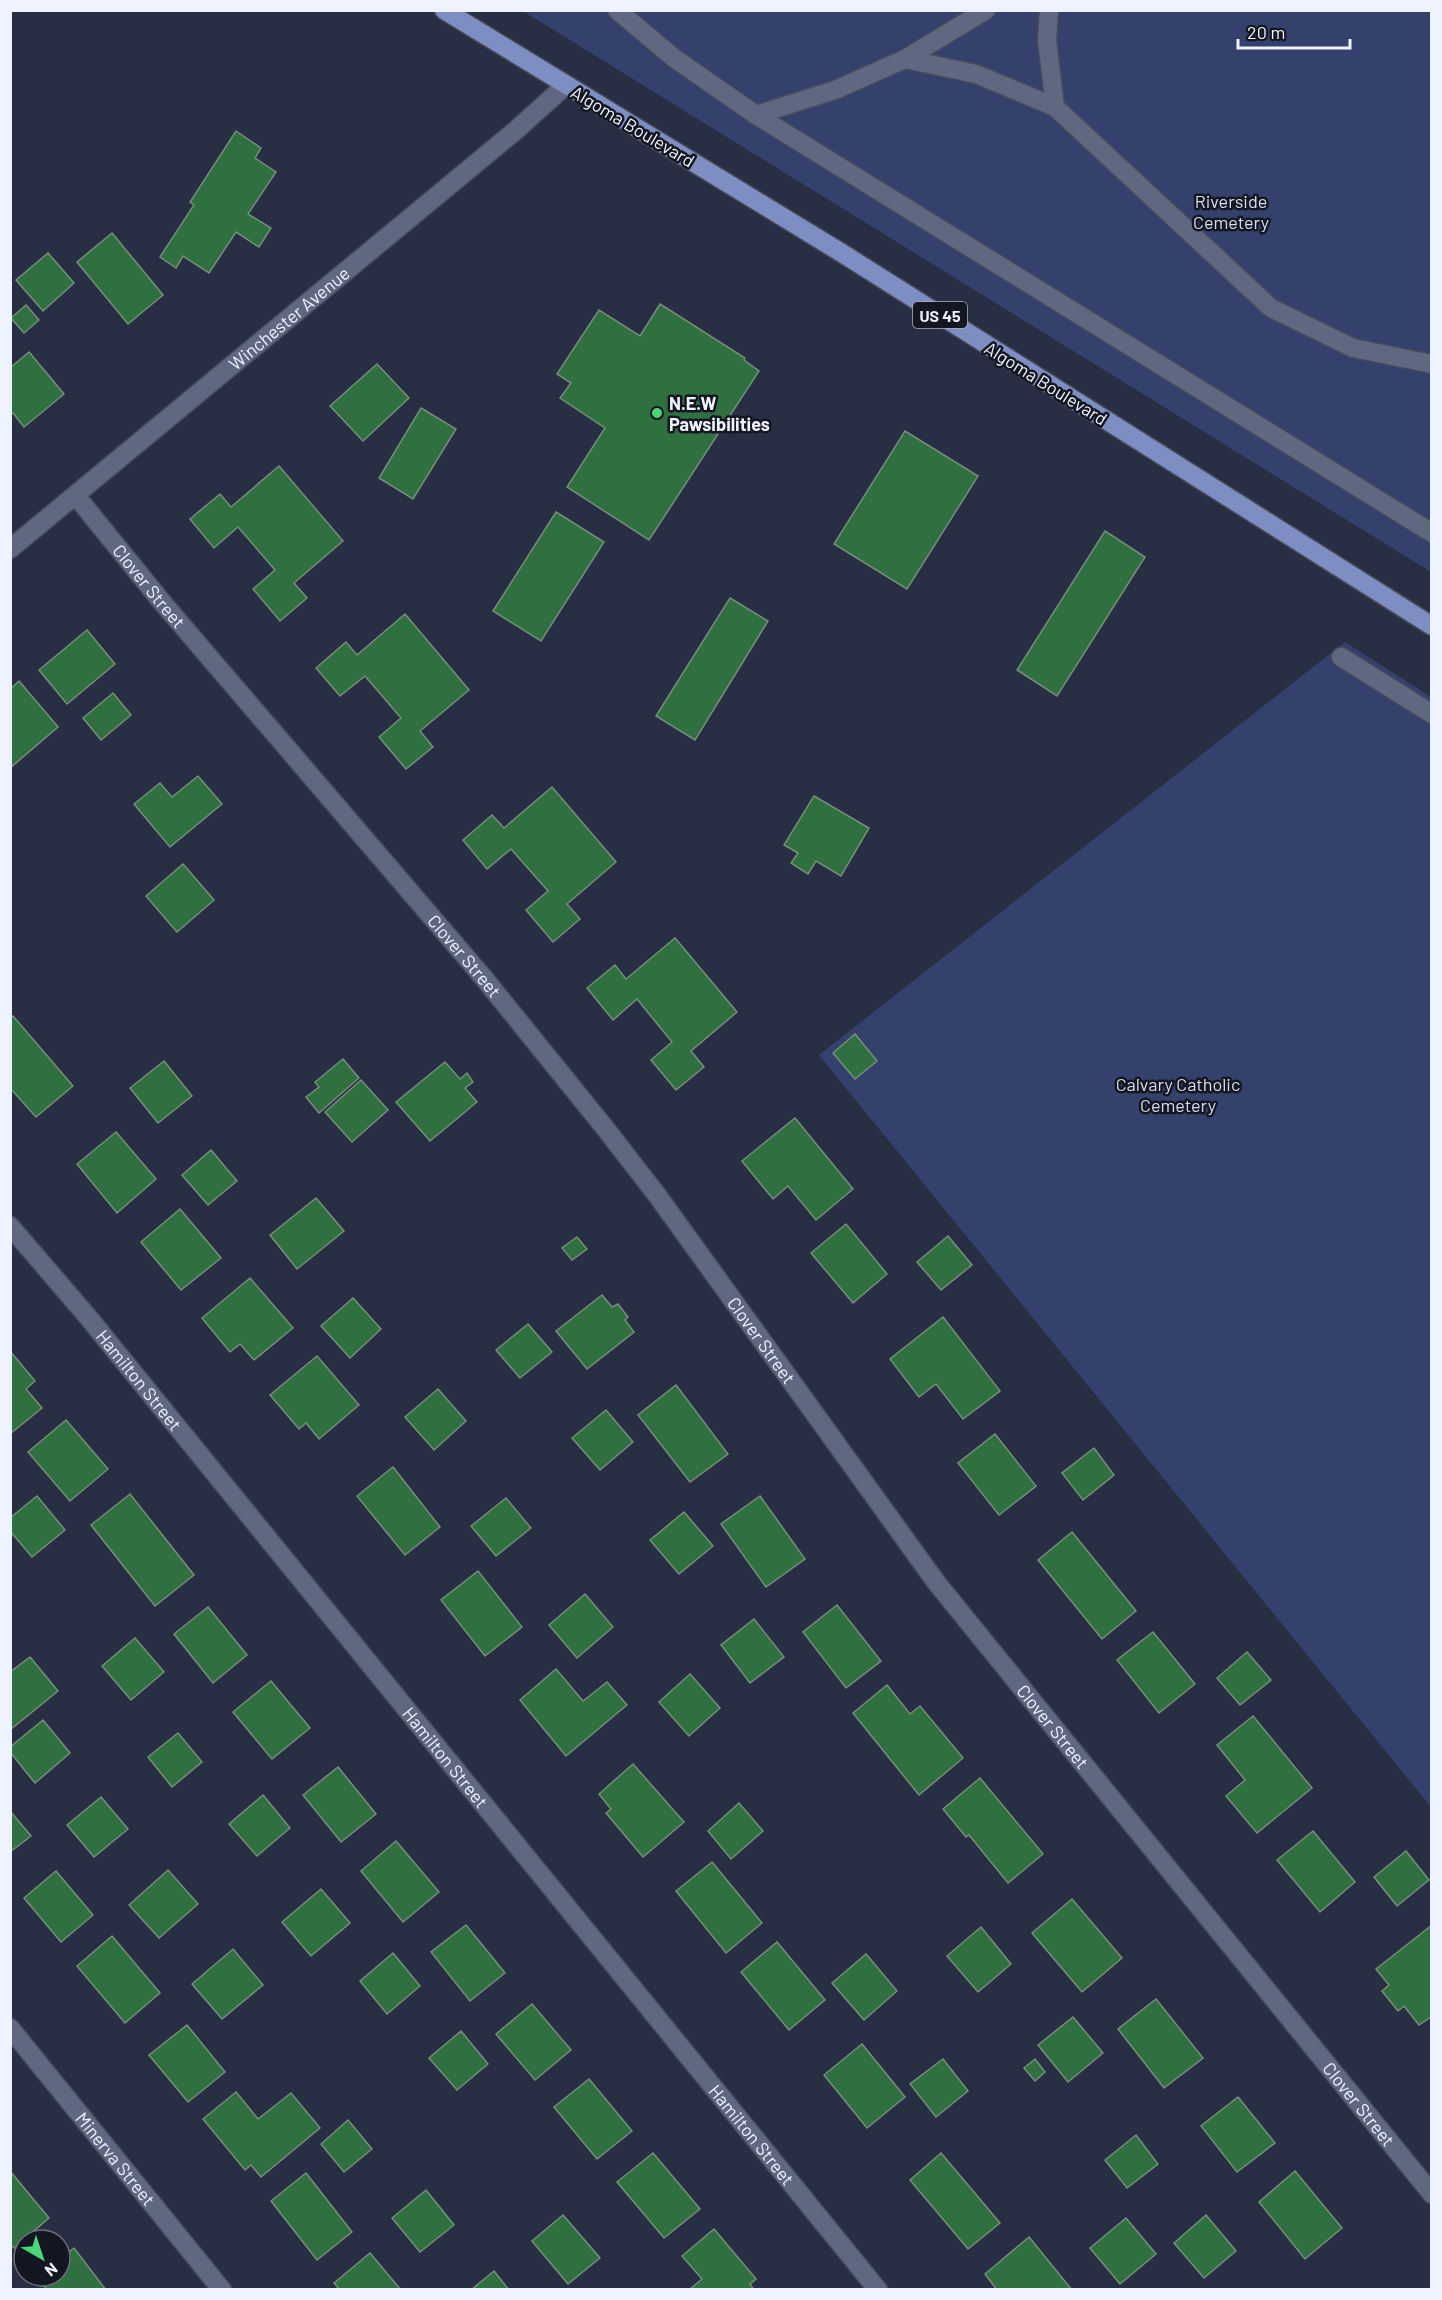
<svg xmlns="http://www.w3.org/2000/svg" width="1442" height="2300" font-family="Barlow,sans-serif">
  <style>
    .green { fill: #35416d }
    .building { fill: #2f6f40; stroke: #768e7a; stroke-width: 1.5 }
    .lines { fill: none; stroke-linecap: round; stroke-linejoin: round }
    .lane-casing { stroke: #464b5e; stroke-width: 21 }
    .street-casing { stroke: #464b5e; stroke-width: 21 }
    .primary-casing { stroke: #464b5e; stroke-width: 21 }
    .lane { stroke: #606881; stroke-width: 18 }
    .street { stroke: #606881; stroke-width: 18 }
    .primary { stroke: #7e8ec3; stroke-width: 18 }
    .poi-dot { fill: #4cd677; stroke: #141722; stroke-width: 2 }
    .labels { text-anchor: middle; dominant-baseline: central; stroke-width: 5; stroke-linejoin: round; paint-order: stroke }
    .shield { fill: #141722; stroke: #adb1bd; stroke-width: 1.5 }
    .shield-label { font-size: 16px; font-weight: bold; fill: #eff3ff }
    .street-label { font-size: 18px; fill: #eff3ff; stroke: #141722 }
    .park-label { font-size: 18px; fill: #d8def0; stroke: #141722 }
    .poi-label { font-size: 18px; font-weight: bold; fill: #eff3ff; stroke: #141722; text-anchor: start }
  </style>
  <rect width="100%" height="100%" fill="#282f45"/>
  <g class="green">
    <polygon points="523,11 1431,11 1431,572"/>
    <polygon points="1345,642 1431,697 1431,1807 819,1055"/>
  </g>
  <g class="building">
    <polygon points="236,131 261,148 255,158 276,172 248,214 271,228 259,247 236,232 209,273 183,256 176,268 160,257 194,205 190,202"/>
    <polygon points="112,233 163,295 128,324 77,262"/>
    <polygon points="48,253 74,283 43,311 16,280"/>
    <polygon points="660,304 745,358 744,360 759,371 649,540 567,487 605,428 560,398 571,383 557,374 599,310 640,336"/>
    <polygon points="26,305 39,320 24,333 11,318"/>
    <polygon points="29,352 64,394 24,427 13,413 10,415 10,368"/>
    <polygon points="377,364 409,398 363,441 330,406"/>
    <polygon points="421,408 456,429 413,499 379,478"/>
    <polygon points="905,431 978,476 907,589 834,544"/>
    <polygon points="279,466 343,541 294,583 307,598 280,621 253,589 275,570 238,527 214,548 190,519 220,494 231,507"/>
    <polygon points="556,512 604,542 541,641 493,611"/>
    <polygon points="1105,531 1145,557 1057,696 1017,670"/>
    <polygon points="730,598 768,621 695,740 656,716"/>
    <polygon points="405,614 469,690 420,731 433,747 406,769 379,737 401,718 365,676 340,696 316,668 346,642 357,655"/>
    <polygon points="87,630 115,664 67,704 39,670"/>
    <polygon points="19,681 58,727 10,768 10,689"/>
    <polygon points="113,693 131,715 101,740 83,718"/>
    <polygon points="198,776 222,804 170,847 134,804 160,783 172,797"/>
    <polygon points="552,787 616,862 567,904 580,919 553,942 526,910 548,891 511,849 487,869 463,840 492,815 504,828"/>
    <polygon points="814,796 869,828 841,876 816,861 808,874 791,863 798,853 784,845"/>
    <polygon points="183,864 214,900 177,932 146,896"/>
    <polygon points="675,938 737,1012 691,1051 704,1067 676,1090 651,1060 672,1042 637,999 613,1020 587,988 615,965 626,979"/>
    <polygon points="13,1016 73,1086 36,1117 10,1088 10,1018"/>
    <polygon points="855,1034 877,1061 855,1079 833,1053"/>
    <polygon points="343,1059 359,1078 319,1113 306,1097 319,1087 315,1082"/>
    <polygon points="164,1061 192,1096 158,1123 130,1088"/>
    <polygon points="445,1062 460,1079 467,1073 473,1082 465,1088 477,1102 430,1141 396,1102"/>
    <polygon points="361,1080 388,1110 352,1142 325,1112"/>
    <polygon points="795,1118 853,1189 816,1220 788,1186 773,1199 742,1161"/>
    <polygon points="116,1132 156,1179 117,1213 77,1164"/>
    <polygon points="211,1150 237,1181 208,1205 182,1175"/>
    <polygon points="316,1198 344,1231 297,1269 270,1235"/>
    <polygon points="180,1209 221,1258 181,1290 141,1242"/>
    <polygon points="846,1224 887,1274 853,1303 811,1253"/>
    <polygon points="948,1236 972,1265 941,1290 917,1262"/>
    <polygon points="577,1237 587,1249 572,1260 562,1248"/>
    <polygon points="250,1278 293,1328 254,1360 240,1344 230,1352 202,1318"/>
    <polygon points="602,1295 612,1307 618,1304 628,1317 625,1320 634,1332 587,1369 556,1331"/>
    <polygon points="353,1298 381,1329 350,1358 321,1326"/>
    <polygon points="943,1317 1000,1391 963,1419 936,1384 919,1397 890,1359"/>
    <polygon points="528,1324 552,1352 520,1378 496,1350"/>
    <polygon points="10,1351 35,1381 26,1389 42,1408 10,1434"/>
    <polygon points="317,1356 359,1405 319,1439 306,1423 299,1429 270,1395"/>
    <polygon points="676,1385 728,1454 690,1482 638,1415"/>
    <polygon points="438,1389 466,1421 434,1450 405,1417"/>
    <polygon points="606,1410 633,1442 600,1470 572,1438"/>
    <polygon points="66,1420 108,1469 70,1501 28,1452"/>
    <polygon points="995,1434 1036,1486 999,1515 958,1463"/>
    <polygon points="1094,1448 1114,1475 1083,1500 1062,1473"/>
    <polygon points="393,1467 440,1527 405,1555 357,1496"/>
    <polygon points="130,1494 194,1575 155,1606 91,1525"/>
    <polygon points="37,1496 65,1530 32,1557 10,1531 10,1518"/>
    <polygon points="760,1496 805,1559 766,1587 721,1524"/>
    <polygon points="506,1498 531,1528 496,1556 471,1526"/>
    <polygon points="684,1512 713,1546 679,1574 650,1540"/>
    <polygon points="1072,1532 1136,1611 1102,1639 1038,1560"/>
    <polygon points="478,1571 522,1627 485,1656 441,1600"/>
    <polygon points="585,1594 613,1627 577,1658 549,1625"/>
    <polygon points="837,1605 881,1661 846,1688 803,1632"/>
    <polygon points="208,1607 247,1655 213,1683 174,1634"/>
    <polygon points="754,1619 784,1657 750,1683 721,1645"/>
    <polygon points="1153,1632 1195,1684 1159,1713 1117,1660"/>
    <polygon points="135,1638 164,1672 131,1700 102,1666"/>
    <polygon points="1247,1652 1271,1680 1240,1705 1217,1678"/>
    <polygon points="30,1657 58,1691 10,1730 10,1672"/>
    <polygon points="556,1669 583,1701 607,1682 627,1705 566,1756 520,1700"/>
    <polygon points="690,1674 720,1708 689,1736 659,1702"/>
    <polygon points="271,1681 310,1728 272,1759 233,1712"/>
    <polygon points="887,1685 910,1714 920,1706 963,1758 919,1795 853,1713"/>
    <polygon points="1253,1716 1312,1788 1257,1833 1226,1796 1245,1780 1217,1745"/>
    <polygon points="43,1720 70,1753 35,1783 10,1752 10,1747"/>
    <polygon points="178,1733 202,1762 172,1787 148,1757"/>
    <polygon points="633,1764 684,1822 643,1857 606,1813 611,1809 599,1794"/>
    <polygon points="338,1767 376,1814 341,1842 303,1795"/>
    <polygon points="980,1778 1043,1854 1008,1883 969,1835 966,1837 943,1809"/>
    <polygon points="263,1795 290,1828 257,1856 229,1824"/>
    <polygon points="101,1797 128,1829 94,1857 67,1825"/>
    <polygon points="739,1803 763,1831 731,1859 708,1831"/>
    <polygon points="10,1811 31,1836 10,1852"/>
    <polygon points="1313,1831 1355,1882 1320,1912 1277,1860"/>
    <polygon points="396,1841 439,1892 403,1922 361,1871"/>
    <polygon points="1406,1851 1429,1880 1397,1906 1374,1877"/>
    <polygon points="712,1862 762,1923 726,1953 676,1891"/>
    <polygon points="168,1870 198,1904 159,1938 129,1905"/>
    <polygon points="56,1871 93,1915 61,1942 24,1898"/>
    <polygon points="321,1889 350,1923 311,1956 282,1922"/>
    <polygon points="1072,1899 1122,1958 1082,1992 1032,1933"/>
    <polygon points="466,1925 505,1973 470,2001 431,1952"/>
    <polygon points="1432,1925 1432,2016 1419,2025 1404,2006 1398,2011 1382,1991 1389,1985 1376,1969"/>
    <polygon points="981,1927 1011,1964 978,1992 947,1956"/>
    <polygon points="112,1936 160,1993 125,2023 77,1966"/>
    <polygon points="777,1942 825,2000 789,2030 741,1972"/>
    <polygon points="233,1949 263,1985 222,2019 192,1984"/>
    <polygon points="393,1953 420,1986 387,2014 360,1981"/>
    <polygon points="866,1954 897,1991 864,2020 832,1983"/>
    <polygon points="1156,1999 1203,2058 1164,2088 1118,2029"/>
    <polygon points="532,2004 571,2050 535,2080 496,2034"/>
    <polygon points="1073,2017 1103,2053 1068,2082 1038,2045"/>
    <polygon points="187,2025 225,2072 188,2102 149,2055"/>
    <polygon points="461,2031 488,2064 457,2090 429,2058"/>
    <polygon points="862,2044 905,2097 867,2128 824,2075"/>
    <polygon points="943,2059 968,2091 936,2117 910,2084"/>
    <polygon points="1035,2059 1045,2072 1035,2081 1024,2068"/>
    <polygon points="589,2079 632,2131 597,2159 554,2107"/>
    <polygon points="236,2092 258,2119 291,2093 320,2128 261,2177 251,2165 245,2170 203,2119"/>
    <polygon points="1238,2097 1275,2143 1237,2172 1201,2126"/>
    <polygon points="348,2120 372,2149 344,2172 321,2144"/>
    <polygon points="1136,2135 1158,2164 1127,2188 1105,2160"/>
    <polygon points="653,2153 700,2209 664,2238 617,2182"/>
    <polygon points="941,2153 1000,2223 968,2249 910,2180"/>
    <polygon points="10,2171 49,2218 14,2248 10,2244"/>
    <polygon points="1295,2171 1342,2228 1305,2259 1259,2202"/>
    <polygon points="306,2173 352,2232 317,2260 271,2201"/>
    <polygon points="426,2190 454,2225 420,2252 392,2218"/>
    <polygon points="563,2215 600,2258 568,2284 532,2241"/>
    <polygon points="1206,2215 1236,2251 1204,2278 1174,2243"/>
    <polygon points="1126,2218 1156,2254 1120,2284 1090,2248"/>
    <polygon points="714,2229 756,2279 750,2284 754,2290 689,2290 702,2279 682,2256"/>
    <polygon points="1029,2237 1072,2290 997,2290 985,2274"/>
    <polygon points="74,2248 106,2290 47,2290 37,2277 60,2276 60,2259"/>
    <polygon points="370,2253 401,2290 340,2290 334,2283"/>
    <polygon points="494,2271 509,2290 471,2290"/>
  </g>
  <g class="lines">
    <defs>
      <g id="lane">
        <polyline points="617,10 674,58 756,115 1432,533"/>
        <polyline points="905,59 976,74 1055,107 1047,40 1049,10"/>
        <polyline points="1055,107 1271,308 1353,348 1432,364"/>
        <polyline points="756,115 835,90 905,59 986,10"/>
        <polyline points="1341,657 1432,714"/>
      </g>
      <g id="street">
        <path id="s1" d="M76,496L162,602L483,977L605,1128L657,1195L936,1582L1432,2194"/>
        <path id="s2" d="M10,549L515,131L566,85"/>
        <path id="s3" d="M10,1226L88,1317L878,2290"/>
        <path id="s4" d="M10,2028L222,2290"/>
      </g>
      <polyline id="primary" points="444,10 845,255 1432,626"/>
    </defs>
    <use href="#lane" class="lane-casing"/>
    <use href="#street" class="street-casing"/>
    <use href="#primary" class="primary-casing"/>
    <use href="#lane" class="lane"/>
    <use href="#street" class="street"/>
    <use href="#primary" class="primary"/>
  </g>
  <circle class="poi-dot" cx="657" cy="413" r="6"/>
  <g class="labels">
    <rect class="shield" x="913" y="302" width="54" height="26" rx="4.5"/>
    <g class="shield-label">
      <text x="940" y="315">US 45</text>
    </g>
    <g class="street-label">
      <text transform="translate(633 126) rotate(31)">Algoma Boulevard</text>
      <text stroke="none"><textPath href="#s2" startOffset="362">Winchester Avenue</textPath></text>
      <text transform="translate(1046 383) rotate(32)">Algoma Boulevard</text>
      <text stroke="none"><textPath href="#s1" startOffset="116">Clover Street</textPath></text>
      <text stroke="none"><textPath href="#s1" startOffset="602">Clover Street</textPath></text>
      <text stroke="none"><textPath href="#s1" startOffset="1088">Clover Street</textPath></text>
      <text stroke="none"><textPath href="#s3" startOffset="201">Hamilton Street</textPath></text>
      <text stroke="none"><textPath href="#s1" startOffset="1572">Clover Street</textPath></text>
      <text stroke="none"><textPath href="#s3" startOffset="687">Hamilton Street</textPath></text>
      <text stroke="none"><textPath href="#s1" startOffset="2058">Clover Street</textPath></text>
      <text stroke="none"><textPath href="#s3" startOffset="1173">Hamilton Street</textPath></text>
      <text stroke="none"><textPath href="#s4" startOffset="168">Minerva Street</textPath></text>
    </g>
    <g class="park-label">
      <text x="1231" y="201">Riverside<tspan x="1231" dy="21">Cemetery</tspan></text>
      <text x="1178" y="1084">Calvary Catholic<tspan x="1178" dy="21">Cemetery</tspan></text>
    </g>
    <g class="poi-label">
      <text x="669" y="403">N.E.W<tspan x="669" dy="21">Pawsibilities</tspan></text>
    </g>
  </g>
  <rect width="1442" height="2300" fill="none" stroke="#eff3ff" stroke-width="24"/>
  <g transform="translate(42 2258) rotate(141)"><circle r="28" fill="#141722" stroke="#6c6f7a" stroke-width="1.5"/>
  <path d="M0-4.5L10 22L0 15L-10 22Z" fill="#4cd677"/>
  <text y="-9" font-size="16" font-weight="bold" text-anchor="middle" fill="#eff3ff">N</text>
  </g>
  <path d="M1238 39v9h112v-9" fill="none" stroke="#eff3ff" stroke-width="3"/>
  <text x="1247" y="39" font-size="18" fill="#eff3ff" stroke="#141722" stroke-width="4.5" paint-order="stroke">20 m</text>
</svg>
